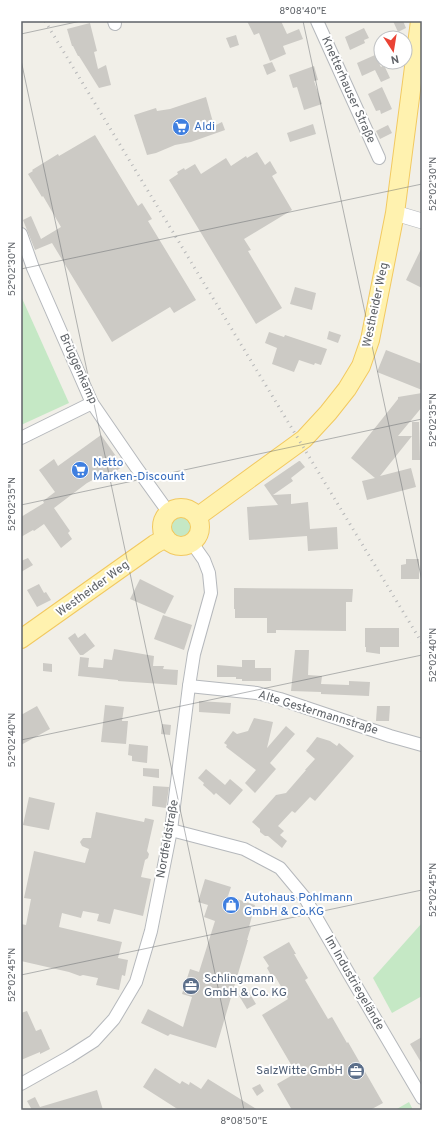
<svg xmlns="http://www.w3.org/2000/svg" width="443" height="1131" font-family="Overpass,sans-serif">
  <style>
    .green { fill: #c5e8c5 }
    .building { fill: #cccac5 }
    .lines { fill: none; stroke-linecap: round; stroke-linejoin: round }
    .minor-casing { stroke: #b5b8bc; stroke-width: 14 }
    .tertiary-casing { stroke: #b5b8bc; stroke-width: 16 }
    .primary-casing { stroke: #f2c960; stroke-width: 20 }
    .minor { stroke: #fff; stroke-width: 12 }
    .tertiary { stroke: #fff; stroke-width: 15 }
    .primary { stroke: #fff2af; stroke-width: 18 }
    .rail { stroke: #b6b7b8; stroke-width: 3; stroke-dasharray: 1 5; stroke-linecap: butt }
    .ticks { fill: none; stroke: #5f6368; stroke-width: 1; stroke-opacity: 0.45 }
    .labels { text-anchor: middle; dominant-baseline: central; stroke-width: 4; stroke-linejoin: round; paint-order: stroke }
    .street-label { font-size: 12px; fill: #5f6368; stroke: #fff }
    .shop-label { font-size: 12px; fill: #366cbe; stroke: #fff; text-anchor: start }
    .service-label { font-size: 12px; fill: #4e5e75; stroke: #fff; text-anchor: start }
    .neatline { fill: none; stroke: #5f6368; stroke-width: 1.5 }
    .ticks-label { font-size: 10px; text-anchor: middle; fill: #5f6368 }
  </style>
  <rect width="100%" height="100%" fill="#f1efe8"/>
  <g class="green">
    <polygon points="21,296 69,403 21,425"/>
    <circle cx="181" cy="527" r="11"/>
    <polygon points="422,923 422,996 392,1013 373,978"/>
    <polygon points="409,1102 413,1110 395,1110"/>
  </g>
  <g class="building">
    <polygon points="247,21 281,21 287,34 299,29 303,39 283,46 286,54 270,61 259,33 254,35"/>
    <polygon points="393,21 403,21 406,28 398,32"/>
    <polygon points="90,23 97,51 94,52 98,69 106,65 111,85 99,88 79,56 78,56 73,46 72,46 67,29"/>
    <polygon points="364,28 369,38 364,40 365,43 350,50 345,37"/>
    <polygon points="236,35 239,45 230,48 226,38"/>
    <polygon points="375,55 381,67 384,65 390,78 381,82 375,70 362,76 357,63"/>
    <polygon points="272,62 276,71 267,75 263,65"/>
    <polygon points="314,66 318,80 314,81 322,104 304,110 297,87 293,88 289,75"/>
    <polygon points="382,87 392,109 381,114 380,110 376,111 368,94"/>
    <polygon points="206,97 214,126 222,122 225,130 191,142 175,145 156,153 147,155 134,115 156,108 157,111 170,109"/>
    <polygon points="313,124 316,134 290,142 287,133"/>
    <polygon points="388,125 392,133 380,139 376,131"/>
    <polygon points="95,135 138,206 142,203 152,219 148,221 196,300 174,313 170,307 112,342 52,243 35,250 23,220 31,216 41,239 61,227 43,196 42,197 28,174 33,171 32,170 58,154 59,156"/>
    <polygon points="257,152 265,165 270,161 277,173 272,176 292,210 244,239 251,250 248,251 282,308 256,324 169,180 178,174 177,172 184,168 185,170 195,164 201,174 226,158 231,166 246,156 247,158"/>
    <polygon points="422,247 422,288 406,280"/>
    <polygon points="295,287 316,293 312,310 290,304"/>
    <polygon points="329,331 341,335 338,343 327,339"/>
    <polygon points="269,332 284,337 285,335 327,349 321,365 315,363 314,365 299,360 294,372 272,364 277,348 265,343"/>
    <polygon points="386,350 422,364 422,390 377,372"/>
    <polygon points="422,393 422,407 398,436 412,436 380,476 411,468 416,487 367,500 362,481 375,478 351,458 398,399 398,397"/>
    <polygon points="412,422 419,422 420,460 412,460"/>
    <polygon points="101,435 123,466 107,478 104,474 87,483 54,508 70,531 68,533 72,539 61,548 44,524 34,531 33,530 21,537 21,517 44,503 43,501 55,492 39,470 54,459 58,466"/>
    <polygon points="299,461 300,461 305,467 291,478 293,481 273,495 291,494 291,504 308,502 310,529 337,527 338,549 308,551 307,536 249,540 247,507 278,505 264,485"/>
    <polygon points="28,558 33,565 21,572 21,561"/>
    <polygon points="406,559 419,559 419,579 401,579 401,565 406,564"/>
    <polygon points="140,579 174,596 165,614 130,599"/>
    <polygon points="39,584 44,593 46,592 51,600 37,607 27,590"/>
    <polygon points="234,588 353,589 352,602 346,602 346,631 276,630 276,633 267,633 267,618 235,618 235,609 234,609"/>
    <polygon points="163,615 192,625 184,650 154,639"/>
    <polygon points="365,628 399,628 399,647 380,647 380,654 366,652 366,647 365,647"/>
    <polygon points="75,633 78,638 85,633 95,646 83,655 80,655 68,638"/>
    <polygon points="114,649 154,656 153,666 164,666 163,669 178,670 177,685 118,681 118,680 78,676 80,657 89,658 88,667 103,668 104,659 112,660"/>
    <polygon points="295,650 309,650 308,675 322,676 321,684 349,685 349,681 370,682 369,696 321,694 321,692 291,691"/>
    <polygon points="242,660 255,660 255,668 271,668 271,681 242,681 242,679 236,679 236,677 217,677 217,665 242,667"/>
    <polygon points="43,663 52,664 52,672 43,671"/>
    <polygon points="199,701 231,703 230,714 199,712"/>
    <polygon points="105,705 124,707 122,721 128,721 126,744 101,742"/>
    <polygon points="37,706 50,729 21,745 21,715"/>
    <polygon points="377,706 390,706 389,721 376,721"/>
    <polygon points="254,718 273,722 267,748 286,726 295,734 270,763 276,769 255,793 245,783 256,770 226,747 227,745 224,743 233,731 237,734 248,731"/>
    <polygon points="162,724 171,725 170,735 161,734"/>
    <polygon points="317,737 330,741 337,746 339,743 354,756 315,801 310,797 295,813 292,811 278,826 284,831 280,835 287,841 282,848 268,836 265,836 260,832 260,829 252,822 276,795 286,793 306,770 305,770 315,759 306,751"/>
    <polygon points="129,744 148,746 147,763 132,761 132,756 128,755"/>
    <polygon points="143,768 159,769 159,778 143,776"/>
    <polygon points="206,769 225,785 230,779 243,790 230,805 216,793 214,795 211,792 203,785 204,783 198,778"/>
    <polygon points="153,786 169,787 166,808 152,806"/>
    <polygon points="29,797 55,803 49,830 23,825"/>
    <polygon points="96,812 144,822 145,818 154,820 147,851 149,854 148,858 145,860 141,877 151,879 143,916 114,909 110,924 97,921 99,914 83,911 81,918 62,913 59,927 122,942 118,958 128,960 125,976 122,975 119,990 96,985 98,978 83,975 80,976 69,972 21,961 21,924 26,925 31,899 24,898 34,851 85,863 89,849 82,846 80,842 83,838 91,838"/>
    <polygon points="205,879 231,887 228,896 255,905 249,927 251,927 247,940 248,940 216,1048 170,1034 168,1036 141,1023 148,1009 183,1027 192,997 182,994 190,969 199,972 215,921 204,917 208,905 198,902"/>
    <polygon points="289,942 296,954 294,954 308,978 305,980 328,1019 332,1017 347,1043 348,1042 383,1103 370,1110 292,1110 277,1084 296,1073 262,1015 288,999 275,976 272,977 267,968 269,966 263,957"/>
    <polygon points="247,989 256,1004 247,1009 238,994"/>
    <polygon points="27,1011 36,1031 41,1029 50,1049 40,1054 40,1052 21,1060 21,1013"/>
    <polygon points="422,1037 422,1064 410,1044"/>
    <polygon points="155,1068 180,1084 182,1081 189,1085 190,1082 201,1089 208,1079 258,1110 179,1110 143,1087"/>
    <polygon points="260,1084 264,1091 257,1096 252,1088"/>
    <polygon points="97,1090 103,1110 32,1110 27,1101 35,1097 40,1107"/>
  </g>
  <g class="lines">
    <defs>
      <g id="minor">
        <polyline points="114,21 115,24"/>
        <polyline points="317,21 379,158"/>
        <polyline points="21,234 33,268 92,403 136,467 169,513"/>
        <polyline points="21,438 92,403"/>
        <polyline points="189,686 257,693 280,699 390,736 422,745"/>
        <polyline points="171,830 244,849 280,868 305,898 349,974 422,1098"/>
        <polyline points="21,1084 69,1057 94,1041 114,1019 136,982 151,931 171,830 189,686 194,654 211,593 209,573 204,560 192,543"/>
      </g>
      <polyline id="tertiary" points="395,213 422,221"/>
      <g id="primary">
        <circle cx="181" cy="527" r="19"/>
        <polyline points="197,517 304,439 328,413 347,389 361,366 370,340 395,213 420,21"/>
        <polyline points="21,639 155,544 166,538"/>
      </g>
    </defs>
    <use href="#minor" class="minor-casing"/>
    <use href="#tertiary" class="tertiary-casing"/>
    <use href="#primary" class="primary-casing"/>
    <use href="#minor" class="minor"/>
    <use href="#tertiary" class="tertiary"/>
    <use href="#primary" class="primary"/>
    <polyline class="rail" points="45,21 422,643"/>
  </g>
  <path class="ticks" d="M303,21L422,581M21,34L81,21M21,60L244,1110M21,269L422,184M21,505L422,419M21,740L422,655M21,975L422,890"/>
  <defs>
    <symbol id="supermarket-disc" viewBox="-11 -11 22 22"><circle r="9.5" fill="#3f7fe0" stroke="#fff"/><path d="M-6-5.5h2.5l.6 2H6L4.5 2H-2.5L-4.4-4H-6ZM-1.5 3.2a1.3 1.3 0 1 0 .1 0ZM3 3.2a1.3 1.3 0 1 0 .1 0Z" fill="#fff"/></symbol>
    <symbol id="shop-disc" viewBox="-11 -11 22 22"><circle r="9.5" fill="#3f7fe0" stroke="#fff"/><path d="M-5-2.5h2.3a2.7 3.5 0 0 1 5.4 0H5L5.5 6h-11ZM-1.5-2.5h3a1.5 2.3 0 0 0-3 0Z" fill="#fff"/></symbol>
    <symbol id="office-disc" viewBox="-11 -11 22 22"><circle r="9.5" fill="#5c6f8a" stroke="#fff"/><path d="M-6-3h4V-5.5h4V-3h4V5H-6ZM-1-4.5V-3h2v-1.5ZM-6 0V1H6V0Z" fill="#fff"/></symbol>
  </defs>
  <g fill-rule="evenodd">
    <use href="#supermarket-disc" x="171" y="117" width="20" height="20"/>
    <use href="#supermarket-disc" x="70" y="460" width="20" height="20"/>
    <use href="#shop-disc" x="221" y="895" width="20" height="20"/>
    <use href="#office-disc" x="181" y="976" width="20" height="20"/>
    <use href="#office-disc" x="346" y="1061" width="20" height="20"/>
  </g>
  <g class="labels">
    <g class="street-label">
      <text transform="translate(348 90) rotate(66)">Knetterhauser Straße</text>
      <text transform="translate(376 305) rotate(-78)">Westheider Weg</text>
      <text transform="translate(78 369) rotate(66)">Brüggenkamp</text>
      <text transform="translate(93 589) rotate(-36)">Westheider Weg</text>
      <text transform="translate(318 713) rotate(17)">Alte Gestermannstraße</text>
      <text transform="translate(168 839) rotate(-80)">Nordfeldstraße</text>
      <text transform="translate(354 983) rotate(60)">Im Industriegelände</text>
    </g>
    <g class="shop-label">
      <text x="194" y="127">Aldi</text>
      <text x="93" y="463">Netto<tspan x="93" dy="14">Marken-Discount</tspan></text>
      <text x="244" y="898">Autohaus Pohlmann<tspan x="244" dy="14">GmbH &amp; Co.KG</tspan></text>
    </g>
    <g class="service-label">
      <text x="204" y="979">Schlingmann<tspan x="204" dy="14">GmbH &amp; Co. KG</tspan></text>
      <text x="343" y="1071" text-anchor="end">SalzWitte GmbH</text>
    </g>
  </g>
  <rect width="443" height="1131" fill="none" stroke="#ffffff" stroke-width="44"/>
  <g transform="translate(393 50) rotate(168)"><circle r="19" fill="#ffffff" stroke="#bfc1c3"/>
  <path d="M0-3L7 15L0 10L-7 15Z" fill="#ea4335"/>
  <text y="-6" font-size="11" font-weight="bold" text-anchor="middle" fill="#5f6368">N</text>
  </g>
  <rect x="22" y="22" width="399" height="1087" class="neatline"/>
  <g class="ticks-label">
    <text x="303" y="14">8°08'40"E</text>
    <text transform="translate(432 184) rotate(-90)" y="4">52°02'30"N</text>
    <text transform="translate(11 269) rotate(-90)" y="4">52°02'30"N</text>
    <text transform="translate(432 420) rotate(-90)" y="4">52°02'35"N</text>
    <text transform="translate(11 504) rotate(-90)" y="4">52°02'35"N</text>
    <text transform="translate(432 655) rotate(-90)" y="4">52°02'40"N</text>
    <text transform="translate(11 740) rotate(-90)" y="4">52°02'40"N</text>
    <text transform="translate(432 890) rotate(-90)" y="4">52°02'45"N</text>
    <text transform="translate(11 975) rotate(-90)" y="4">52°02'45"N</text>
    <text x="244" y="1124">8°08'50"E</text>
  </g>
</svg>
